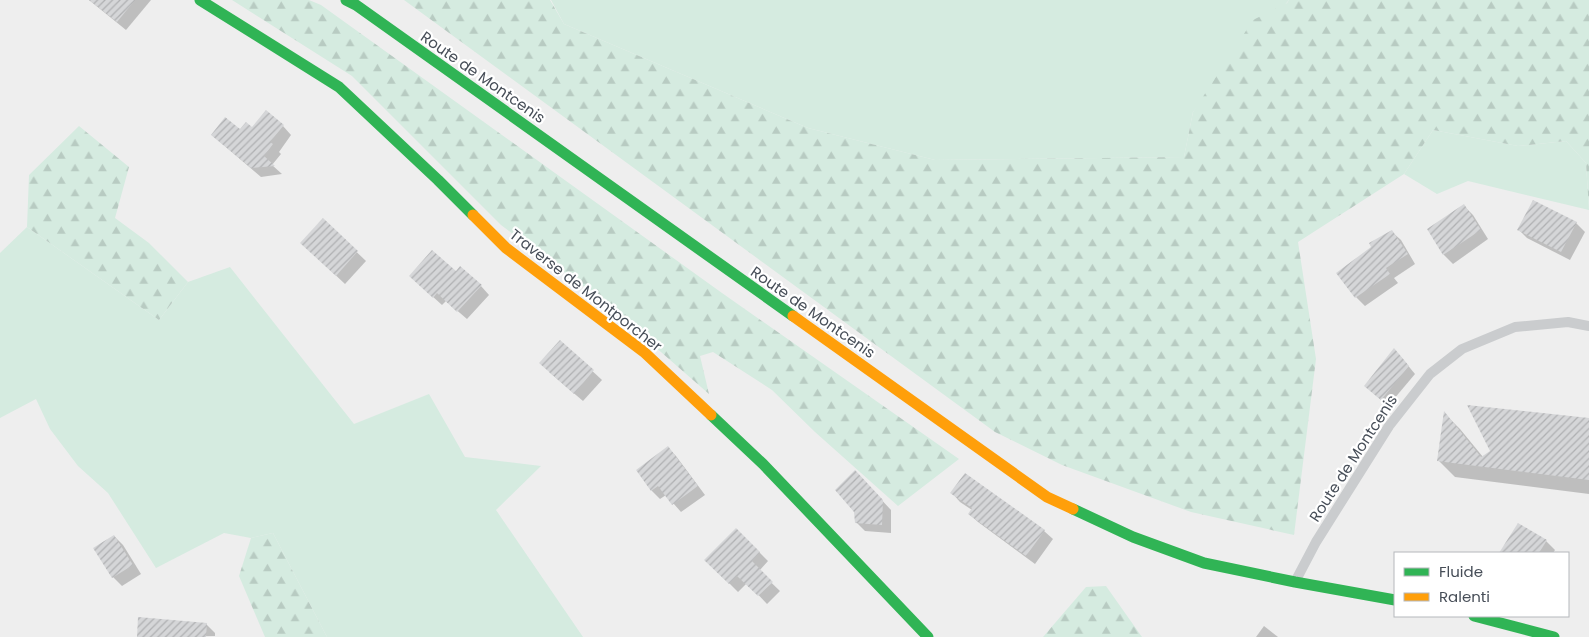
<svg xmlns="http://www.w3.org/2000/svg" width="1589" height="637" font-family="Poppins,sans-serif">
  <style>
    .green { fill: #d5ebe0 }
    .forest { fill: url(#forest-firs) }
    .shadow { fill: #0003 }
    .building { fill: url(#building-hatch) }
    .lines { fill: none; stroke-linecap: round; stroke-linejoin: round }
    .lane { stroke: #caccce; stroke-width: 10 }
    .fast { stroke: #30b455; stroke-width: 11 }
    .slow { stroke: #ff9f0a; stroke-width: 11 }
    .labels { text-anchor: middle; dominant-baseline: central; stroke-width: 4.5; stroke-linejoin: round; paint-order: stroke }
    .street-label { font-size: 15px; fill: #474e58; stroke: #fff }
  </style>
  <defs>
    <pattern id="forest-firs" width="22" height="20" patternUnits="userSpaceOnUse" patternTransform="scale(1.25)"><rect width="22" height="20" fill="#d5ebe0"/><path d="M5 1l3.5 6h-7zM16 11l3.5 6h-7z" fill="#b8cbc2"/></pattern>
    <pattern id="building-hatch" width="6" height="6" patternUnits="userSpaceOnUse" patternTransform="scale(1.25)"><rect width="6" height="6" fill="#d5d6d8"/><path d="M-1 1l2-2M0 6l6-6M5 7l2-2" fill="none" stroke="#afb0b2"/></pattern>
  </defs>
  <rect width="100%" height="100%" fill="#eee"/>
  <g class="green">
    <polygon points="551,0 1289,0 1193,112 1184,157 935,160 808,128 564,24"/>
    <polygon points="1433,130 1518,146 1566,141 1586,163 1589,210 1468,181 1437,194 1404,174"/>
    <polygon points="27,227 159,320 188,282 230,267 354,424 429,394 465,457 541,466 496,510 583,637 327,637 273,533 251,538 224,533 156,568 108,493 78,466 50,429 36,399 0,418 0,253"/>
  </g>
  <g class="forest">
    <polygon points="232,0 309,0 321,5 722,293 959,459 898,506 815,432 772,390 713,352 700,356 709,394 598,297 501,225 352,76"/>
    <polygon points="404,0 550,0 564,24 808,128 935,160 1184,157 1193,112 1253,20 1287,3 1289,0 1589,0 1589,210 1586,163 1566,141 1518,146 1433,130 1404,174 1298,242 1316,359 1294,535 1191,512 1062,465 995,432"/>
    <polygon points="79,126 129,167 115,218 149,243 188,282 159,320 27,227 29,175"/>
    <polygon points="273,533 327,637 265,637 239,576 251,538"/>
    <polygon points="1106,586 1142,637 1043,637 1086,587"/>
  </g>
  <g class="shadow">
    <polygon points="89,0 151,0 126,30"/>
    <polygon points="283,126 291,135 279,152 281,154 272,165 282,174 261,177 212,135 252,129"/>
    <polygon points="1464,206 1473,215 1488,239 1453,264 1444,255 1429,230"/>
    <polygon points="323,220 366,261 345,284 311,252"/>
    <polygon points="1576,223 1585,232 1570,260 1527,238 1518,229"/>
    <polygon points="1392,232 1401,240 1415,264 1394,278 1398,283 1365,306 1356,297"/>
    <polygon points="456,272 481,286 489,295 467,319 446,301 442,305 420,285"/>
    <polygon points="560,341 602,380 583,401 549,372"/>
    <polygon points="1401,357 1415,374 1388,406 1372,392"/>
    <polygon points="1445,414 1460,429 1483,457 1589,420 1589,494 1455,477 1439,461"/>
    <polygon points="668,448 676,456 705,495 681,512 666,495 660,499 652,491 637,470"/>
    <polygon points="863,480 891,510 891,533 865,531 856,522"/>
    <polygon points="952,493 1044,531 1053,539 1035,564 978,522 969,514 972,510 960,502"/>
    <polygon points="1518,525 1546,541 1555,550 1553,553 1508,553 1503,549"/>
    <polygon points="736,529 768,561 759,571 780,591 767,604 747,583 738,592 706,560"/>
    <polygon points="114,536 123,545 141,574 122,586 113,577"/>
    <polygon points="139,618 207,625 215,633 215,636 139,637"/>
    <polygon points="1264,626 1278,637 1256,637"/>
  </g>
  <g class="building">
    <polygon points="89,0 135,0 117,22"/>
    <polygon points="266,110 284,125 270,142 273,144 264,156 275,166 251,168 211,135 225,117 240,129 246,122 252,127"/>
    <polygon points="1533,200 1577,222 1561,252 1517,230"/>
    <polygon points="1464,204 1481,230 1443,255 1427,229"/>
    <polygon points="323,218 358,251 336,276 300,243"/>
    <polygon points="1392,230 1408,254 1386,268 1390,274 1355,298 1336,273 1371,247 1369,243"/>
    <polygon points="432,250 456,271 460,266 482,285 457,312 437,293 433,298 409,276"/>
    <polygon points="560,340 594,370 574,394 539,363"/>
    <polygon points="1394,348 1409,366 1381,400 1364,386"/>
    <polygon points="1467,405 1589,418 1589,480 1437,461 1444,411 1481,457 1490,451"/>
    <polygon points="668,446 698,486 672,505 658,486 651,491 636,470"/>
    <polygon points="855,470 883,500 882,525 855,523 854,512 835,490"/>
    <polygon points="965,473 1045,530 1026,556 968,514 972,508 950,493"/>
    <polygon points="1518,523 1547,540 1539,553 1499,553"/>
    <polygon points="736,528 760,552 752,561 773,582 758,596 737,576 729,584 704,560"/>
    <polygon points="114,535 133,565 112,578 93,548"/>
    <polygon points="138,617 207,623 206,637 137,637"/>
  </g>
  <g class="lines">
    <polyline class="lane" points="1296,580 1316,542 1389,426 1430,374 1462,349 1515,327 1568,322 1589,326"/>
    <g class="fast">
      <polyline points="200,0 339,87 438,180 473,215"/>
      <polyline points="346,0 356,5 793,316"/>
      <polyline points="711,415 763,464 928,637"/>
      <polyline points="1073,509 1133,537 1204,563 1295,582 1395,600"/>
      <polyline points="1474,616 1554,637"/>
    </g>
    <g class="slow">
      <polyline points="473,215 506,248 644,352 711,415"/>
      <polyline points="793,316 1047,497 1073,509"/>
    </g>
  </g>
  <g class="labels">
    <g class="street-label">
      <text transform="translate(483 77) rotate(35)">Route de Montcenis</text>
      <text transform="translate(586 290) rotate(38)">Traverse de Montporcher</text>
      <text transform="translate(813 312) rotate(35)">Route de Montcenis</text>
      <text transform="translate(1353 458) rotate(-57)">Route de Montcenis</text>
    </g>
  </g>
  <rect x="1394" y="552" width="175" height="65" fill="#ffffff" stroke="#b5b8bc"/>
  <rect x="1404" y="568" width="25" height="8" fill="#30b455" stroke="#b5b8bc"/>
  <text x="1439" y="577" font-size="15" fill="#474e58">Fluide</text>
  <rect x="1404" y="593" width="25" height="8" fill="#ff9f0a" stroke="#b5b8bc"/>
  <text x="1439" y="602" font-size="15" fill="#474e58">Ralenti</text>
</svg>
